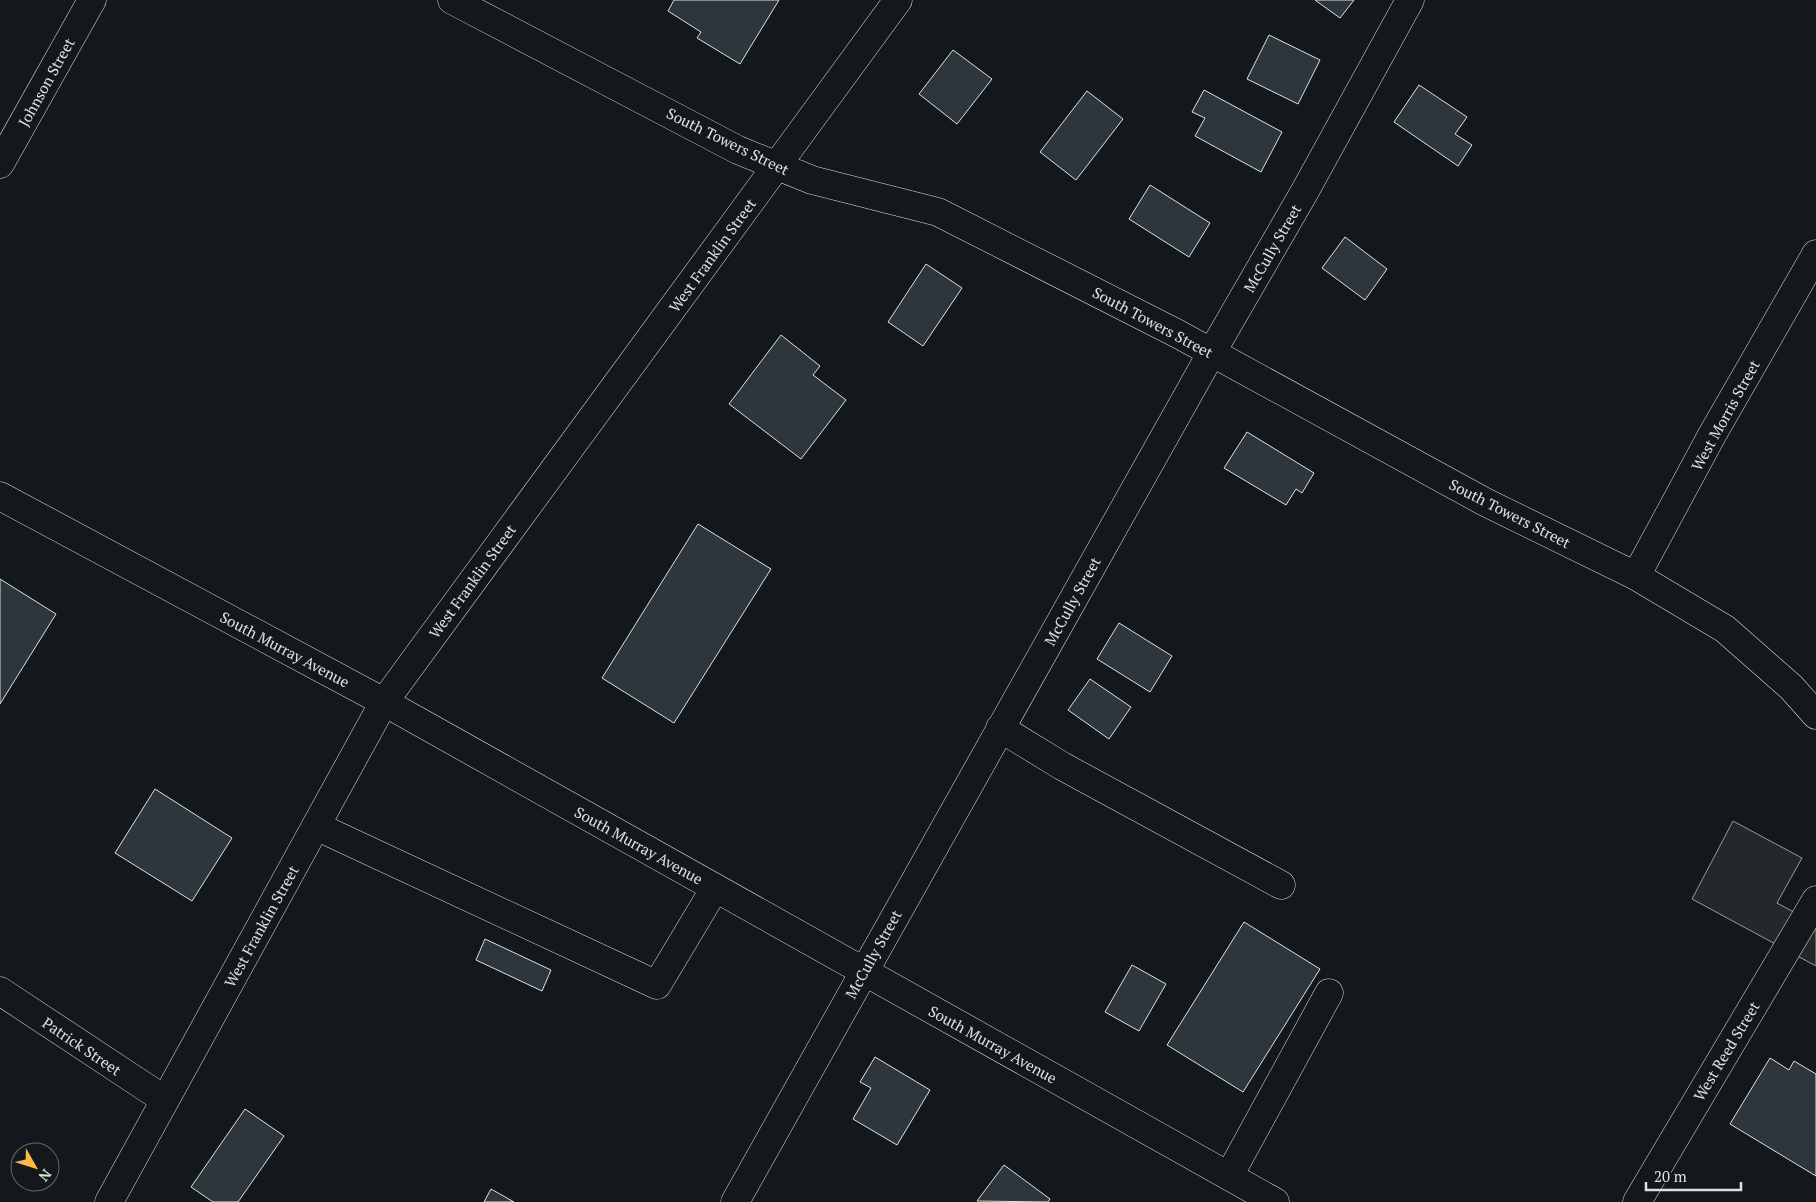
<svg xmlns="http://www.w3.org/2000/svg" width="1816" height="1202" font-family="'PT Serif',serif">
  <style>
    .parking { fill: #24282b; stroke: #939e99 }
    .building { fill: #2c363c; stroke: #d8e6dc }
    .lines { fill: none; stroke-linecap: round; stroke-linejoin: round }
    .minor-casing { stroke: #d8e6dc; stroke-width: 29 }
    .major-casing { stroke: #d8e6dc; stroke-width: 29 }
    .minor { stroke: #14181c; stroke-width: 28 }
    .major { stroke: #14181c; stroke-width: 28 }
    .labels { text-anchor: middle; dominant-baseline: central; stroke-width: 4; stroke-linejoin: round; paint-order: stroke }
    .street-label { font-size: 15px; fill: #d8e6dc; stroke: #14181c }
  </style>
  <rect width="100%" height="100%" fill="#14181c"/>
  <polygon class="parking" points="1733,821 1802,858 1777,903 1816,924 1816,966 1692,899"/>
  <g class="building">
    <polygon points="674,0 779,0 740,64 697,38 701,32 668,11"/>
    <polygon points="1315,0 1354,0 1340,18"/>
    <polygon points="1269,35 1320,60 1298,104 1247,79"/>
    <polygon points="953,50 992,79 957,124 919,94"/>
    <polygon points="1419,85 1467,117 1455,134 1472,145 1458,166 1394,122"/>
    <polygon points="1204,90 1282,132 1261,172 1195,136 1205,118 1192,112"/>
    <polygon points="1087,91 1123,119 1076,180 1040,152"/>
    <polygon points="1150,185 1210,223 1189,257 1129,219"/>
    <polygon points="1345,237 1387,269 1365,300 1322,268"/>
    <polygon points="926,264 962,288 923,346 888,322"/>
    <polygon points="781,335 820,366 813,375 846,400 801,459 729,404"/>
    <polygon points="1247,432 1314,473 1302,493 1296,489 1286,505 1224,468"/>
    <polygon points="698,524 771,569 674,723 602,678"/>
    <polygon points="0,579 56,614 0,704"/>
    <polygon points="1119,623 1172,656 1150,692 1097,659"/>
    <polygon points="1090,679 1131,707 1109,739 1068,710"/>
    <polygon points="155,789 232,838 192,901 115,853"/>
    <polygon points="1244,922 1320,969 1243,1092 1167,1045"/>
    <polygon points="485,939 551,970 542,991 476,960"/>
    <polygon points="1132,965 1166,984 1139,1031 1105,1012"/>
    <polygon points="875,1057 930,1090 897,1145 853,1119 871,1088 860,1082"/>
    <polygon points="1770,1058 1789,1070 1794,1061 1816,1074 1816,1176 1730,1124"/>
    <polygon points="245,1109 284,1136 238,1202 213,1202 191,1187"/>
    <polygon points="1004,1165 1050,1199 1048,1202 977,1201"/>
    <polygon points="491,1189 514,1202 484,1202"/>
  </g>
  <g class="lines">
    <defs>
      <g id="minor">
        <polyline points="452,0 738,150 812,180 938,212 1178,334 1485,502 1636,576 1725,629 1791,687 1816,715"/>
        <polyline points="0,164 92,0"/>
        <polyline points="1636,576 1712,435 1816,254"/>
        <polyline points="1000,728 1062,766 1281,885"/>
        <polyline points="316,826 657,985 715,888"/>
        <polyline points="0,991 165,1100"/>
        <polyline points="1229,1176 1329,993"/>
        <polyline points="109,1202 384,702 898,0"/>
        <polyline points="735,1202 1212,352 1305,191 1410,0"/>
        <polyline points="1637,1202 1816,900"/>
      </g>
      <polyline id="major" points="0,496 384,702 1275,1202"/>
    </defs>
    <use href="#minor" class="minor-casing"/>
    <use href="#major" class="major-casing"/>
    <use href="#minor" class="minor"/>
    <use href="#major" class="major"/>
  </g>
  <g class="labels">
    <g class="street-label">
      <text transform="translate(46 82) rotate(-61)">Johnson Street</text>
      <text transform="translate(728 141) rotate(26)">South Towers Street</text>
      <text transform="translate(1272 248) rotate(-60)">McCully Street</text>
      <text transform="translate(712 255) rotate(-54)">West Franklin Street</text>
      <text transform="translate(1153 322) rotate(28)">South Towers Street</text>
      <text transform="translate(1725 415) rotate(-61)">West Morris Street</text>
      <text transform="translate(1510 513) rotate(27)">South Towers Street</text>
      <text transform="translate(472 581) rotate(-54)">West Franklin Street</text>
      <text transform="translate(1072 601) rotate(-61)">McCully Street</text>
      <text transform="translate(285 649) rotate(28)">South Murray Avenue</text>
      <text transform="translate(639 845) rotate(29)">South Murray Avenue</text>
      <text transform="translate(261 926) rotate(-61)">West Franklin Street</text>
      <text transform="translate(873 954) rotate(-61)">McCully Street</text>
      <text transform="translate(993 1044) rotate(29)">South Murray Avenue</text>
      <text transform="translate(82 1046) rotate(34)">Patrick Street</text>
      <text transform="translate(1726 1051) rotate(-59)">West Reed Street</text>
    </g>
  </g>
  <g transform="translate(35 1167) rotate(129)"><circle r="24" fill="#14181c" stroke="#626a69"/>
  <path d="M0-4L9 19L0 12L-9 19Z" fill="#ffb74d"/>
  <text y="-8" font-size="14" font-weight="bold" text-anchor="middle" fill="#d8e6dc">N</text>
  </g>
  <path d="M1646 1182v8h95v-8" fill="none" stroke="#d8e6dc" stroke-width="2.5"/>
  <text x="1654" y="1182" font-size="15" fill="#d8e6dc" stroke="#14181c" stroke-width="4" paint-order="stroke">20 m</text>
</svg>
